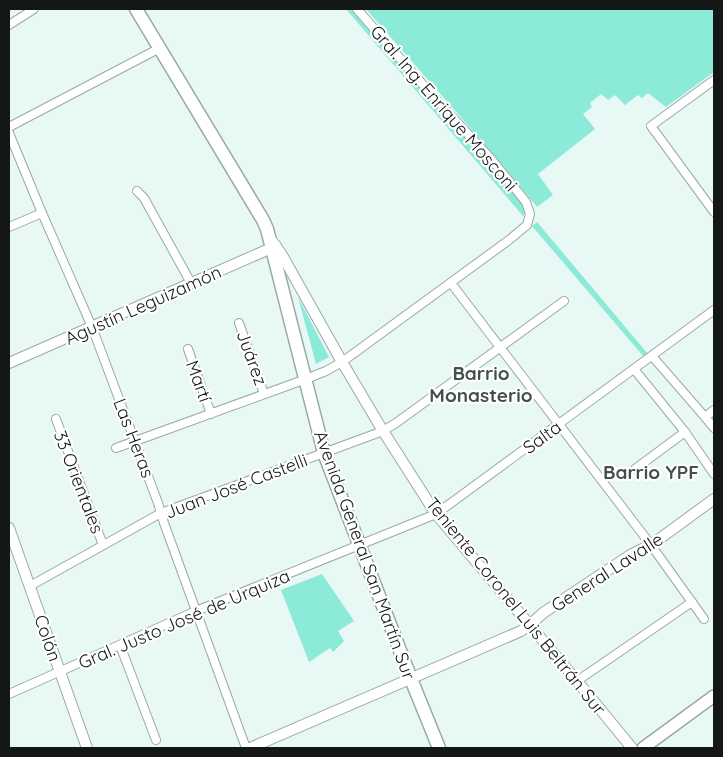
<svg xmlns="http://www.w3.org/2000/svg" width="723" height="757" font-family="Quicksand,sans-serif">
  <style>
    .green { fill: #8cead9 }
    .lines { fill: none; stroke-linecap: round; stroke-linejoin: round }
    .minor-casing { stroke: #9ba9a6; stroke-width: 10 }
    .tertiary-casing { stroke: #9ba9a6; stroke-width: 12 }
    .secondary-casing { stroke: #9ba9a6; stroke-width: 14 }
    .primary-casing { stroke: #9ba9a6; stroke-width: 15 }
    .minor { stroke: #fff; stroke-width: 8 }
    .tertiary { stroke: #fff; stroke-width: 10 }
    .secondary { stroke: #fff; stroke-width: 11 }
    .primary { stroke: #fff; stroke-width: 12 }
    .labels { text-anchor: middle; dominant-baseline: central; stroke-width: 4.5; stroke-linejoin: round; paint-order: stroke }
    .street-label { font-size: 18px; fill: #131817; stroke: #fff }
    .neighbourhood-label { font-size: 19px; font-weight: bold; fill: #43504d; stroke: #fff }
  </style>
  <rect width="100%" height="100%" fill="#e8f8f4"/>
  <g class="green">
    <polygon points="346,9 353,9 485,159 524,207 525,212 523,216"/>
    <polygon points="366,9 714,9 714,72 666,107 648,93 642,98 638,95 625,105 615,95 608,100 601,94 590,103 592,107 583,114 595,129 538,174 553,195 537,207 500,162"/>
    <polygon points="537,222 648,354 644,357 532,226"/>
    <polygon points="298,297 329,357 316,364"/>
    <polygon points="322,574 354,621 338,631 344,641 333,652 330,648 309,662 281,590"/>
  </g>
  <g class="lines">
    <defs>
      <g id="minor">
        <polyline points="9,25 34,9"/>
        <polyline points="714,80 651,126 714,212"/>
        <polyline points="9,127 160,48"/>
        <polyline points="9,133 42,213 92,327 158,503 164,523 246,748"/>
        <polyline points="137,191 144,198 191,283"/>
        <polyline points="9,227 42,213"/>
        <polyline points="451,283 651,545 704,619"/>
        <polyline points="239,323 264,394"/>
        <polyline points="188,349 211,414"/>
        <polyline points="652,356 705,417 714,428"/>
        <polyline points="634,369 685,432 714,474"/>
        <polyline points="705,417 714,410"/>
        <polyline points="56,419 103,545"/>
        <polyline points="116,448 306,379 326,371 342,362 509,240 527,225 530,214 526,202 492,160 432,95 357,9"/>
        <polyline points="635,469 685,432"/>
        <polyline points="30,586 161,513 383,431 396,423 564,301"/>
        <polyline points="120,645 156,740"/>
        <polyline points="577,681 692,602"/>
        <polyline points="9,694 196,611 436,514 714,310"/>
      </g>
      <g id="tertiary">
        <polyline points="272,241 282,255 342,362 383,431 436,514 577,681 632,748"/>
        <polyline points="9,363 276,246"/>
        <polyline points="9,528 87,748"/>
        <polyline points="250,748 521,631 532,623 543,613 632,554 651,545 714,499"/>
      </g>
      <polyline id="secondary" points="643,748 714,696"/>
      <polyline id="primary" points="136,9 263,220 267,229 324,453 411,679 439,748"/>
    </defs>
    <use href="#minor" class="minor-casing"/>
    <use href="#tertiary" class="tertiary-casing"/>
    <use href="#secondary" class="secondary-casing"/>
    <use href="#primary" class="primary-casing"/>
    <use href="#minor" class="minor"/>
    <use href="#tertiary" class="tertiary"/>
    <use href="#secondary" class="secondary"/>
    <use href="#primary" class="primary"/>
  </g>
  <g class="labels">
    <g class="street-label">
      <text transform="translate(444 108) rotate(49)">Gral. Ing. Enrique Mosconi</text>
      <text transform="translate(143 305) rotate(-24)">Agustín Leguizamón</text>
      <text transform="translate(252 358) rotate(70)">Juárez</text>
      <text transform="translate(199 381) rotate(70)">Martí</text>
      <text transform="translate(542 437) rotate(-36)">Salta</text>
      <text transform="translate(134 438) rotate(69)">Las Heras</text>
      <text transform="translate(79 482) rotate(69)">33 Orientales</text>
      <text transform="translate(236 486) rotate(-21)">Juan José Castelli</text>
      <text transform="translate(365 555) rotate(70)">Avenida General San Martín Sur</text>
      <text transform="translate(607 572) rotate(-33)">General Lavalle</text>
      <text transform="translate(516 606) rotate(51)">Teniente Coronel Luis Beltrán Sur</text>
      <text transform="translate(184 619) rotate(-23)">Gral. Justo José de Urquiza</text>
      <text transform="translate(48 638) rotate(71)">Colón</text>
    </g>
    <g class="neighbourhood-label">
      <text x="481" y="373">Barrio<tspan x="481" dy="22">Monasterio</tspan></text>
      <text x="651" y="472">Barrio YPF</text>
    </g>
  </g>
  <rect width="723" height="757" fill="none" stroke="#131817" stroke-width="20"/>
</svg>
